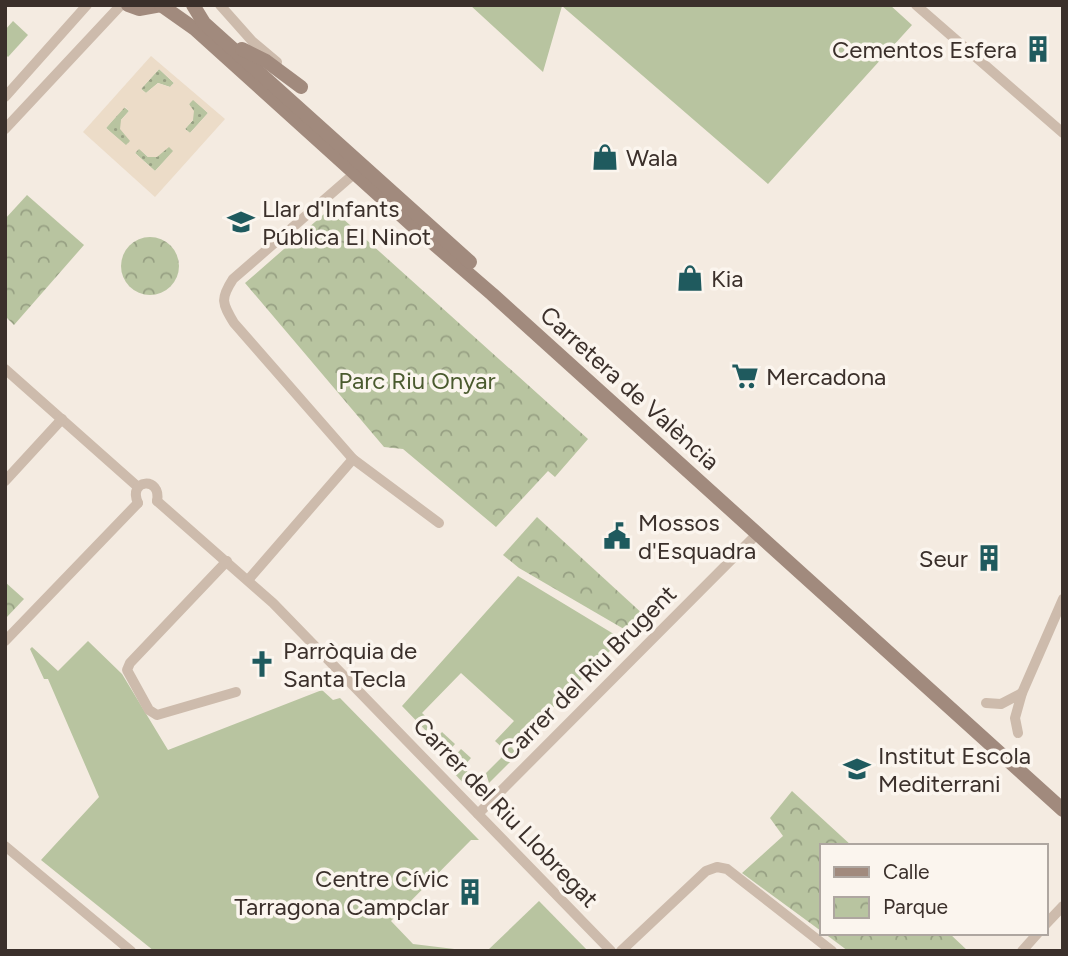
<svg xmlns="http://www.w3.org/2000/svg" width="1068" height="956" font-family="Figtree,sans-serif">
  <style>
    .grass { fill: #b8c4a0 }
    .park { fill: url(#park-crowns) }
    .garden { fill: url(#garden-dots) }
    .plaza { fill: #ecdcc8; fill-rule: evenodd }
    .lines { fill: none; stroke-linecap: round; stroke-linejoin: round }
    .street { stroke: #cdbbac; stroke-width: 10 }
    .secondary { stroke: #a18a7d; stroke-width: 14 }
    .labels { text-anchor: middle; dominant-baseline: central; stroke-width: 7; stroke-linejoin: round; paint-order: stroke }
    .poi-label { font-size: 24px; fill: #3b302b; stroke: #fbf5ee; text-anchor: start }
    .park-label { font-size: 24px; fill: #4a5a2e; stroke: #fbf5ee }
    .street-label { font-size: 24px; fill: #3b302b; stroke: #fbf5ee }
  </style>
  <defs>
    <pattern id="park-crowns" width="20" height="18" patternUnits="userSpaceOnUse" patternTransform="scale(1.75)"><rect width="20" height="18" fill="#b8c4a0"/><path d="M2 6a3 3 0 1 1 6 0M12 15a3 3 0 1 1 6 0" fill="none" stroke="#97a083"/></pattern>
    <pattern id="garden-dots" width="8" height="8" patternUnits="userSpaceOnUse" patternTransform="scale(1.75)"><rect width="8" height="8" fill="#b8c4a0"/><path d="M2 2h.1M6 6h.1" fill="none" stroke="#97a083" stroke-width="1.8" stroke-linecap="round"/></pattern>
  </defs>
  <rect width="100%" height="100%" fill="#f4ebe1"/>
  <g class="grass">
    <polygon points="470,5 890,5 912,25 768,184 562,6 543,72"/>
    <polygon points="13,21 28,35 8,57 5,54 5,30"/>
    <polygon points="518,576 622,639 512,748 518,754 489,783 486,773 507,752 495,741 514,721 461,673 422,713 436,726 429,734 402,706"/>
    <polygon points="88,641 122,674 168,750 322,690 333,700 340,698 479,840 471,840 391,921 413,944 471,951 154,951 41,860 99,797 48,679 44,679 30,649 32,647 58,671"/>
    <polygon points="442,732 455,744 448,752 435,740"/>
    <path d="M461,749L471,758L463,767L483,788C468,794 457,775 447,765Z"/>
    <polygon points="539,901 588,951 487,951"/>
  </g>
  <g class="park">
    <polygon points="27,195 84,245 14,325 5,316 5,219"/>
    <polygon points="331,208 588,439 555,477 548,471 496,527 403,449 384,447 245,283"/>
    <circle cx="150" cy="266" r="29"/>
    <polygon points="537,517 645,616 629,632 519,568 503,555"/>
    <polygon points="5,582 24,599 5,619"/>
    <polygon points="792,791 852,846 821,846 821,931 742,873 783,836 770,818"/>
    <polygon points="824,933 949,933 968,951 848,951"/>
  </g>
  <g class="garden">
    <polygon points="159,69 174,83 170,87 158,83 146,93 141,89"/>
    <polygon points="193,99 208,113 190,133 185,129 193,120 189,104"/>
    <polygon points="124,107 129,111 121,120 131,141 126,146 106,128"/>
    <polygon points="169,146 174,151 155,171 135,153 139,148 148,157"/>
  </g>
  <path class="plaza" d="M151,56L225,119L155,197L83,132ZM159,69L174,83L170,87L158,83L146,93L141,89ZM193,100L208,113L190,133L185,129L193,120L194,111L189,104ZM125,107L129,111L121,120L120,129L130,141L126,145L106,128ZM169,147L173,151L155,171L135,153L139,149L148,157H157Z"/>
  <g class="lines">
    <g class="street">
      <polyline points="220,5 252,41 277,62"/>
      <polyline points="916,5 1063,133"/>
      <polyline points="5,97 87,5"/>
      <polyline points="5,129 121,5"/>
      <path d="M355,173L233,279C220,299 222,303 234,323L353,459L439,523"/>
      <polyline points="5,369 138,487"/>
      <polyline points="5,481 62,419"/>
      <polyline points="157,501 273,603 611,951"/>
      <path d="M138,503C127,479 162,476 157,501"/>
      <polyline points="227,561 130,663 127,670 149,710 157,715 236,692"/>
      <polyline points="248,580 353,459"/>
      <polyline points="5,641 138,503"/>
      <polyline points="1022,693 1063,599"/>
      <polyline points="986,703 1001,704 1022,693 1015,718 1018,733"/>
      <polyline points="478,814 757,534"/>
      <polyline points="5,846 131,951"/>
      <polyline points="1045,925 1063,906"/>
      <polyline points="621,951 706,871 717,867 727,869 832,951"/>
      <polyline points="1022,951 1038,933"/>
    </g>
    <g class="secondary">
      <polyline points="128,5 139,9 161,5"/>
      <polyline points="161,5 195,29 412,225 492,294 1063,810"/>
      <polyline points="193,5 204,23 470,262"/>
      <polyline points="242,49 266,61 301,87"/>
    </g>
  </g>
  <defs>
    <symbol id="building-bare" viewBox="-9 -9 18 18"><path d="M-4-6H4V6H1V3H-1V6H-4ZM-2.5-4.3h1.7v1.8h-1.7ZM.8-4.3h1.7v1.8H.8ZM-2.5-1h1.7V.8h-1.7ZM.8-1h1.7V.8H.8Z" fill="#1f5a5e" stroke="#fbf5ee" stroke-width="2.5" paint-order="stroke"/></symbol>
    <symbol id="shop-bare" viewBox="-9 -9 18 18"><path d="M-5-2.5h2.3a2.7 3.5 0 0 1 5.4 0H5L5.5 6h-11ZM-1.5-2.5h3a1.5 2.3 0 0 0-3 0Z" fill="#1f5a5e" stroke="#fbf5ee" stroke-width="2.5" paint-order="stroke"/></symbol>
    <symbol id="school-bare" viewBox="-9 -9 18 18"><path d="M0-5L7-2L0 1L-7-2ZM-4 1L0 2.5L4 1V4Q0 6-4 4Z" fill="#1f5a5e" stroke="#fbf5ee" stroke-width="2.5" paint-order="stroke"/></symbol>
    <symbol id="supermarket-bare" viewBox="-9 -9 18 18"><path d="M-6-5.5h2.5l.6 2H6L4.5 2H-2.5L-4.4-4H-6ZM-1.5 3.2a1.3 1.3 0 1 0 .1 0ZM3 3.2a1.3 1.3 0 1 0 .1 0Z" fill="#1f5a5e" stroke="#fbf5ee" stroke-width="2.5" paint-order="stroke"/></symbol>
    <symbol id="civic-bare" viewBox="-9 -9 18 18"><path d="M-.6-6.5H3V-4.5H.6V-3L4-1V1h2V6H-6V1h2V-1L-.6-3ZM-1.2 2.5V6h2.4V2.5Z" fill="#1f5a5e" stroke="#fbf5ee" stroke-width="2.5" paint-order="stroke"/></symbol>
    <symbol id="church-bare" viewBox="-9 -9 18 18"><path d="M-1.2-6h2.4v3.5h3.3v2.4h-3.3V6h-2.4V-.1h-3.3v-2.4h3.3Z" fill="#1f5a5e" stroke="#fbf5ee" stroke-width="2.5" paint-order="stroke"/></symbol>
  </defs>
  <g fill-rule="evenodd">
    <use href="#building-bare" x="1019" y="30" width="38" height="38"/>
    <use href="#shop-bare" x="586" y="138" width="38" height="38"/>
    <use href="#school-bare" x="222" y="203" width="38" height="38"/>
    <use href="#shop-bare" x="671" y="259" width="38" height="38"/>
    <use href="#supermarket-bare" x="726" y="357" width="38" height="38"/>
    <use href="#civic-bare" x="598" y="517" width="38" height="38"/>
    <use href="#building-bare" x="970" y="539" width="38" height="38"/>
    <use href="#church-bare" x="243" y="645" width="38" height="38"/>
    <use href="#school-bare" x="838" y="750" width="38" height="38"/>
    <use href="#building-bare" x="451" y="873" width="38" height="38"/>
  </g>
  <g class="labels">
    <g class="poi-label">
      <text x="1017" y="49" text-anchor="end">Cementos Esfera</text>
      <text x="626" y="157">Wala</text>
      <text x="262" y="208">Llar d'Infants<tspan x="262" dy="28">Pública El Ninot</tspan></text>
      <text x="711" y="278">Kia</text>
      <text x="766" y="376">Mercadona</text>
      <text x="638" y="522">Mossos<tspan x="638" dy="28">d'Esquadra</tspan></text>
      <text x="968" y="558" text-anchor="end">Seur</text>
      <text x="283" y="650">Parròquia de<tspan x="283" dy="28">Santa Tecla</tspan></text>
      <text x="878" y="755">Institut Escola<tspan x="878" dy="28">Mediterrani</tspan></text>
      <text x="449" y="878" text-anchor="end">Centre Cívic<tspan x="449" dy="28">Tarragona Campclar</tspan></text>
    </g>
    <g class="park-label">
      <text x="417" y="380">Parc Riu Onyar</text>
    </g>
    <g class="street-label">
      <text transform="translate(630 388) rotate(42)">Carretera de València</text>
      <text transform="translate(588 673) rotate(-45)">Carrer del Riu Brugent</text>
      <text transform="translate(506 812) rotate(46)">Carrer del Riu Llobregat</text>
    </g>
  </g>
  <rect width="1068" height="956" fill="none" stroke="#3b302b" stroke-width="14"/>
  <rect x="820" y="844" width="228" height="91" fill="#fbf5ee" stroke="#aea6a0" stroke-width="2"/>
  <rect x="834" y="867" width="35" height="10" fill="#a18a7d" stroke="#aea6a0" stroke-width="2"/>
  <text x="883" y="879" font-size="21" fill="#3b302b">Calle</text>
  <rect x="834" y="897" width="35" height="21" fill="url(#park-crowns)" stroke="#aea6a0" stroke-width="2"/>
  <text x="883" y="914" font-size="21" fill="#3b302b">Parque</text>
</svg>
